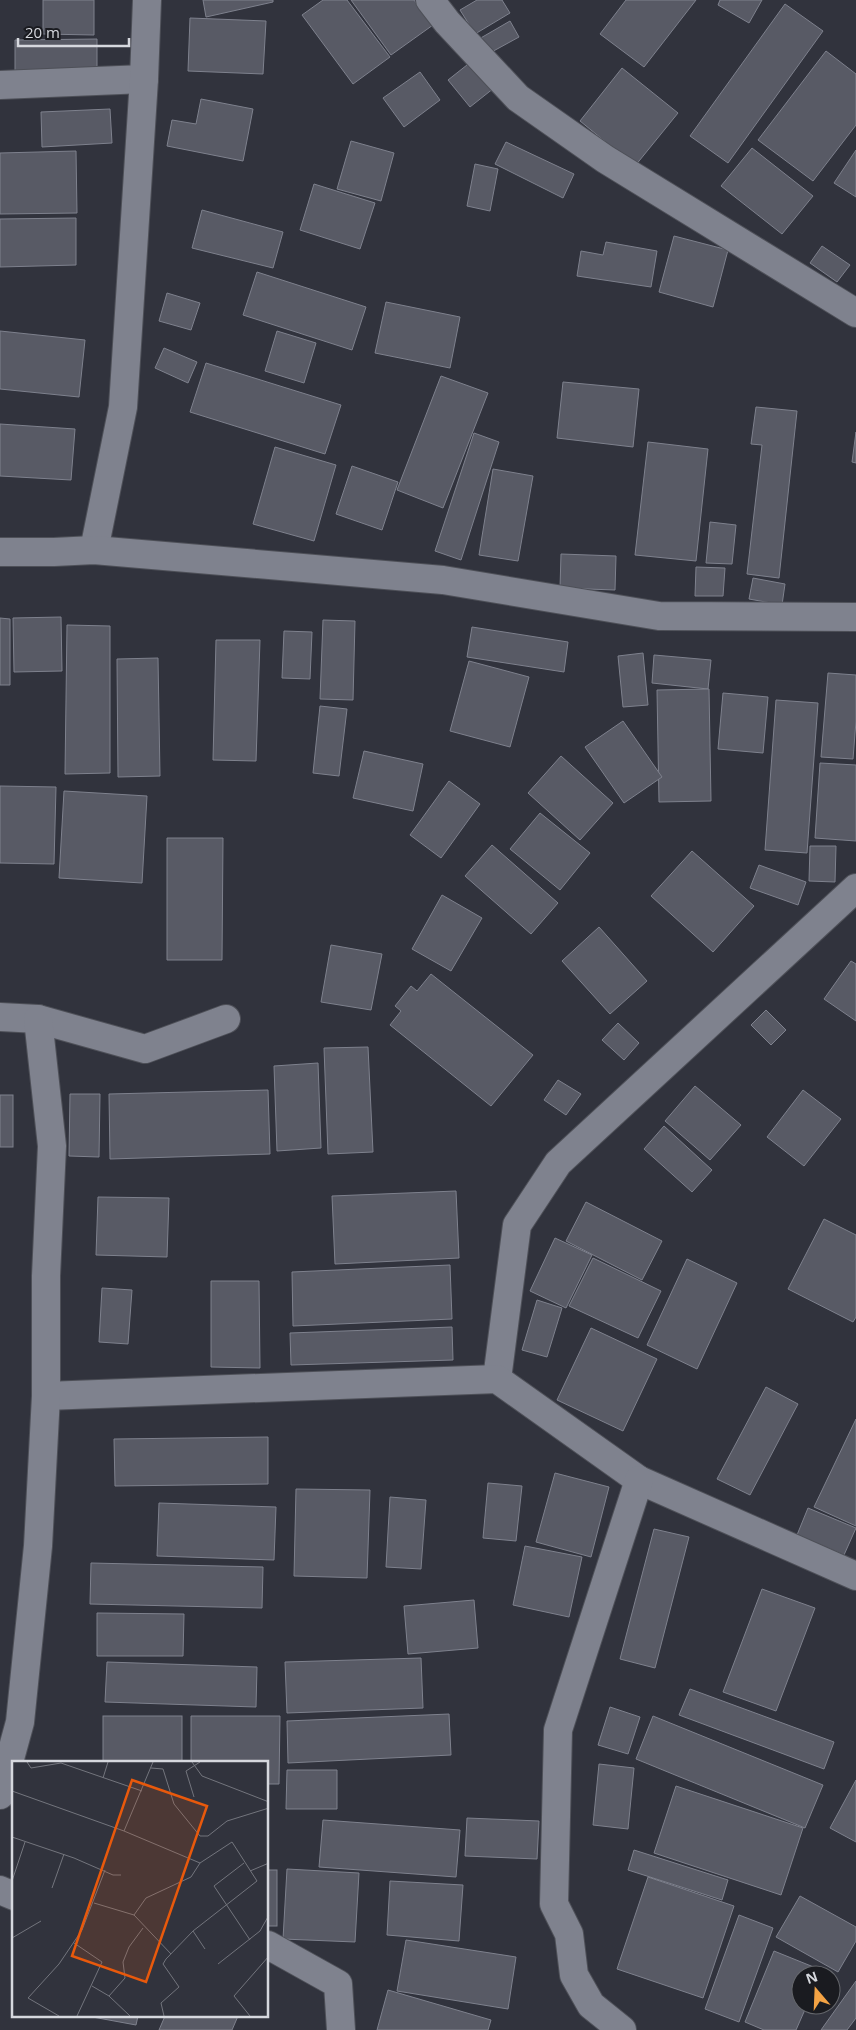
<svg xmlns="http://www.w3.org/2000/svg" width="856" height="2030" font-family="'Open Sans',sans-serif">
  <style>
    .building { fill: #585a65; stroke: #7e818d }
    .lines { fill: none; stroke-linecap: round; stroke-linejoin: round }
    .minor-casing { stroke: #4e5058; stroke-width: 30 }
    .minor { stroke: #7f828e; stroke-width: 28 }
    .inset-road { fill: none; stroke: #73757d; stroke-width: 1 }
    .view { fill: #e8590c; fill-opacity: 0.15; stroke: #e8590c; stroke-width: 2.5 }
    .inset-edge { fill: none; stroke: #d6d8de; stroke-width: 2.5 }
  </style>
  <rect width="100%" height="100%" fill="#31333d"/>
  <g class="building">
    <polygon points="43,0 94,0 94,35 43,34"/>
    <polygon points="203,0 273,0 273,2 206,17"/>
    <polygon points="323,0 347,0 390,57 353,84 302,15"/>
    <polygon points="351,0 414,0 433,25 391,55"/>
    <polygon points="477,0 502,0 510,13 475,34 460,10"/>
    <polygon points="626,0 696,0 644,67 600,34"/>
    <polygon points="720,0 762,0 749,23 718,5"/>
    <polygon points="785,4 823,31 728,163 690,136"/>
    <polygon points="190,18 266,21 263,74 188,71"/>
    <polygon points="510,21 519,37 488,54 479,39"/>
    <polygon points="97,39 97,70 15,71 15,40"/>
    <polygon points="826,51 856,74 856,125 813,181 758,140"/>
    <polygon points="472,61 494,88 470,107 448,80"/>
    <polygon points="622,68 678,113 635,166 580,121"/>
    <polygon points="420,72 440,100 404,127 383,98"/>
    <polygon points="201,99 253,109 243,161 167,146 172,120 196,124"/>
    <polygon points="110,109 112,143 42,147 41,112"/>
    <polygon points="351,141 394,153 381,201 337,189"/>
    <polygon points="506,142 574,174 563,198 495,164"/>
    <polygon points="752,148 813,196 782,234 721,186"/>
    <polygon points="856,150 856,197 834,183"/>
    <polygon points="76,151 77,213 0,214 0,153"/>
    <polygon points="475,164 498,169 490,211 467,206"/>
    <polygon points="314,184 375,203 360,249 300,230"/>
    <polygon points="202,210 283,232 273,268 192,248"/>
    <polygon points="76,218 76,265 0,267 0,219"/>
    <polygon points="674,236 728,250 713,307 659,292"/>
    <polygon points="606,242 657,251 651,287 577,276 581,251 603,255"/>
    <polygon points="822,246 850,265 837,282 810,263"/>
    <polygon points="257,272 366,307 352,350 243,315"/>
    <polygon points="167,293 200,303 191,330 159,321"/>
    <polygon points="386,302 460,317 450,368 375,353"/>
    <polygon points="0,331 85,340 79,397 0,389"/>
    <polygon points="277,331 316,343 304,383 265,371"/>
    <polygon points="164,348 197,362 188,383 155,368"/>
    <polygon points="206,363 341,405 325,454 190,412"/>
    <polygon points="441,376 488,393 443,508 397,490"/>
    <polygon points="563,382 639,389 633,447 557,438"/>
    <polygon points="756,407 797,411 779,578 747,574 762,445 751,444"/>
    <polygon points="0,424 75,429 71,480 0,476"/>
    <polygon points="856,432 856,463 852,462"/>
    <polygon points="474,433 499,442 461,560 435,551"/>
    <polygon points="648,442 708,449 696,561 635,555"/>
    <polygon points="275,447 336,465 314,541 253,524"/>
    <polygon points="352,466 398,482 382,530 336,514"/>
    <polygon points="493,469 533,476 518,561 479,555"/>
    <polygon points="710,522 736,525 732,564 706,563"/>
    <polygon points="561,554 616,556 615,590 560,588"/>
    <polygon points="696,567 725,568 723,596 695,596"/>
    <polygon points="753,578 785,584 782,605 749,599"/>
    <polygon points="61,617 62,671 14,672 13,618"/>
    <polygon points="0,618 10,619 10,685 0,685"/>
    <polygon points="323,620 355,621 353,700 320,699"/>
    <polygon points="67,625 110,626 110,773 65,774"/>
    <polygon points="472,627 568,642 564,672 467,657"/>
    <polygon points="284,631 312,632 310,679 282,678"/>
    <polygon points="216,640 260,640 256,761 213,760"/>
    <polygon points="643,653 648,705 623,707 618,656"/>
    <polygon points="654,655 711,660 708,689 652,683"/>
    <polygon points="158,658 160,776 118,777 117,659"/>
    <polygon points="469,661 529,677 510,747 450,731"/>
    <polygon points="828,673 856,675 856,721 853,759 821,757"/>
    <polygon points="709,689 711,801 659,802 657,690"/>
    <polygon points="723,693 768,697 763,753 718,749"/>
    <polygon points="776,700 818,703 807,853 765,850"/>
    <polygon points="320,706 347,709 339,776 313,773"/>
    <polygon points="623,721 662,777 624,803 585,747"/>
    <polygon points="364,751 423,764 413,811 353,798"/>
    <polygon points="561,756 613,803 580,840 528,793"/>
    <polygon points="820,763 856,765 856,841 815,838"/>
    <polygon points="449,781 480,804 441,858 410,835"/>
    <polygon points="0,786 56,787 54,864 0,863"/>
    <polygon points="64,791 147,796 142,883 59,878"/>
    <polygon points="540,813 590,853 560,890 510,849"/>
    <polygon points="167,838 223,838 222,960 167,960"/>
    <polygon points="492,845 558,903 531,934 465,876"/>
    <polygon points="810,846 836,846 835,882 809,881"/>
    <polygon points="692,851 754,906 713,952 651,896"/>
    <polygon points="759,865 806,882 798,905 750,888"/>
    <polygon points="442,895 482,918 451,971 412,949"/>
    <polygon points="599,927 647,981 610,1014 562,961"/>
    <polygon points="331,945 382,954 371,1010 321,1002"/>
    <polygon points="851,961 856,964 856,1021 824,999"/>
    <polygon points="431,974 533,1055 491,1106 390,1025 401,1011 395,1006 411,986 417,991"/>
    <polygon points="766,1010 786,1030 771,1045 751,1025"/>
    <polygon points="618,1023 639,1043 624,1060 602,1040"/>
    <polygon points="368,1047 373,1152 328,1154 324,1048"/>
    <polygon points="318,1063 321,1148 277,1151 274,1066"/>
    <polygon points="558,1080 581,1094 566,1115 544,1100"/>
    <polygon points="695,1086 741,1125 710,1160 665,1121"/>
    <polygon points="268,1090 270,1154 110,1159 109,1094"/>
    <polygon points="803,1090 841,1119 804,1166 767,1137"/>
    <polygon points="70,1094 100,1094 99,1157 69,1156"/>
    <rect x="0" y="1095" width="13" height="52"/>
    <polygon points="664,1126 712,1170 692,1192 644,1149"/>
    <polygon points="456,1191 459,1258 335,1264 332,1196"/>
    <polygon points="98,1197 169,1198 167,1257 96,1255"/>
    <polygon points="586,1202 662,1241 642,1280 566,1241"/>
    <polygon points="824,1219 856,1235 856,1317 853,1322 788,1289"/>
    <polygon points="555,1238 592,1255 566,1308 530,1291"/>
    <polygon points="593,1258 661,1291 638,1338 569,1306"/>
    <polygon points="687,1259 737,1283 697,1369 647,1345"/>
    <polygon points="450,1265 452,1319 293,1326 292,1272"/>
    <polygon points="211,1281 259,1281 260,1368 211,1367"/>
    <polygon points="102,1288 132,1290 128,1344 99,1342"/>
    <polygon points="537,1300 562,1308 547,1357 522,1350"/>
    <polygon points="452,1327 453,1360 291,1365 290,1333"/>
    <polygon points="591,1328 657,1359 623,1431 557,1400"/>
    <polygon points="766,1387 798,1404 750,1495 717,1479"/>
    <polygon points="856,1419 856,1526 814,1507"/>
    <polygon points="268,1437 268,1484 115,1486 114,1439"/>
    <polygon points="555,1473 609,1487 591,1557 536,1542"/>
    <polygon points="488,1483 522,1486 516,1541 483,1538"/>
    <polygon points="296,1489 370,1490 367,1578 294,1576"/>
    <polygon points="390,1497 426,1500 421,1569 386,1567"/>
    <polygon points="159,1503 276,1507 274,1560 157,1556"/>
    <polygon points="808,1508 856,1528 844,1555 797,1535"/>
    <polygon points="654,1529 689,1537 655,1668 620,1659"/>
    <polygon points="525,1546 582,1557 569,1617 513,1605"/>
    <polygon points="91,1563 263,1567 262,1608 90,1604"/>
    <polygon points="762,1589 815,1608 776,1711 723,1692"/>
    <polygon points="474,1600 478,1648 408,1654 404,1606"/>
    <polygon points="97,1613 184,1614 183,1656 97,1656"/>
    <polygon points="421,1658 423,1708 287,1713 285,1662"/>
    <polygon points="107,1662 257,1667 256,1707 105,1702"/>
    <polygon points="690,1689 834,1742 824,1769 679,1715"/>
    <polygon points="610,1707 640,1717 628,1754 598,1745"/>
    <polygon points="449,1714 451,1755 288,1763 287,1721"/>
    <rect x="103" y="1716" width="79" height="46"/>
    <polygon points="191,1716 280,1716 279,1784 268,1784 268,1762 191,1762"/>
    <polygon points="653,1716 823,1785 805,1828 636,1759"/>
    <polygon points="599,1764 634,1768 628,1829 593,1825"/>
    <polygon points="287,1770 337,1770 337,1809 286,1809"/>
    <polygon points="856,1780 856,1842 830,1828"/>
    <polygon points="676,1786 803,1828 781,1895 654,1853"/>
    <polygon points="467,1818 539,1821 537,1859 465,1856"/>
    <polygon points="323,1820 460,1830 456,1877 319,1867"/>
    <polygon points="634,1850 728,1880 722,1900 628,1870"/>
    <polygon points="287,1869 359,1873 355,1942 283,1939"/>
    <rect x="268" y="1870" width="9" height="56"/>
    <polygon points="648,1877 734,1906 703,1998 617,1969"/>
    <polygon points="390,1881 463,1885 459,1941 387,1935"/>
    <polygon points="800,1896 856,1927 856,1941 838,1972 776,1937"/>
    <polygon points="739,1915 773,1928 739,2022 705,2009"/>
    <polygon points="406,1940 516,1957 508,2009 397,1991"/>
    <polygon points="774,1951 821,1970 820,1975 801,1975 801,2005 807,2005 796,2030 764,2030 745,2022"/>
    <polygon points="856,1981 856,2018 847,2030 821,2030"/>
    <polygon points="388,1990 491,2020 488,2030 377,2030"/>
    <polygon points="87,2016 138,2016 136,2025"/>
    <polygon points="165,2016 238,2016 232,2030 159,2030"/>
  </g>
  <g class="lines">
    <defs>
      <g id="minor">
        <polyline points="430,0 447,22 518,98 605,159 856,313"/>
        <polyline points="0,85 144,79"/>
        <polyline points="94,550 123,407 144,79 147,0"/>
        <polyline points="0,552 54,552 94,550 443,580 659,616 856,617"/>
        <polyline points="0,1017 38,1019 145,1049 226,1019"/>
        <polyline points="497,1379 517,1225 558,1163 856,888"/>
        <polyline points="46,1396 497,1379 639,1480 856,1576"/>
        <polyline points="0,1795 20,1722 38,1546 46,1396 46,1276 52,1146 38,1019"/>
        <polyline points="0,1890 14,1896"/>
        <polyline points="268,1945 338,1984 341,2030"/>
        <polyline points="622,2030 591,2005 574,1975 569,1934 554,1904 558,1730 639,1480"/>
      </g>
    </defs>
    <use href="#minor" class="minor-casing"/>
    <use href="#minor" class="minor"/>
  </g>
  <g transform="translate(12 1761)">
    <rect width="256" height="256" fill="#31333d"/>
    <path class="inset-road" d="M15,1L19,7L49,2L130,30M180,1L190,15L257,41M139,7L151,8L162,43L188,75H196L215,60L257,47M91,17L96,1M0,30L112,70L188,102M182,36L174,10L188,1M112,70L141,1M0,76L62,97L101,114H109M232,102L202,125L238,179M238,110L257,102M0,120L13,81M40,127L52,93M82,142L122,154L159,193M122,154L134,137L179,116L188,102L220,81L245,120L181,170L154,198L151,203L167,226L149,242L152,255M181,170L193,188M0,177L29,160M62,182L90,201L65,255M206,203L248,170L257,154M80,225L97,235L118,255M97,235L113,217L111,201L117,186L131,167M47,255L16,237L47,203L70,169L93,109M238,255L222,235L257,195"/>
    <path class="view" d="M120,19L195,45L134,221L60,195Z"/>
    <rect width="256" height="256" class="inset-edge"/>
  </g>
  <g transform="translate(816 1990) rotate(341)"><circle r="24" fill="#1a1b20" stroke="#65676c"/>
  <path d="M0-4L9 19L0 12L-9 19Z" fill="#f4a344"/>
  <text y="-8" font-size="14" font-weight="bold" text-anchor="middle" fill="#d6d8de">N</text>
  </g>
  <path d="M18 38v8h111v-8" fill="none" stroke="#d6d8de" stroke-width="2.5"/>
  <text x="25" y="38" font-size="15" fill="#d6d8de" stroke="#1a1b20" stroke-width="4" paint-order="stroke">20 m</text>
</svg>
